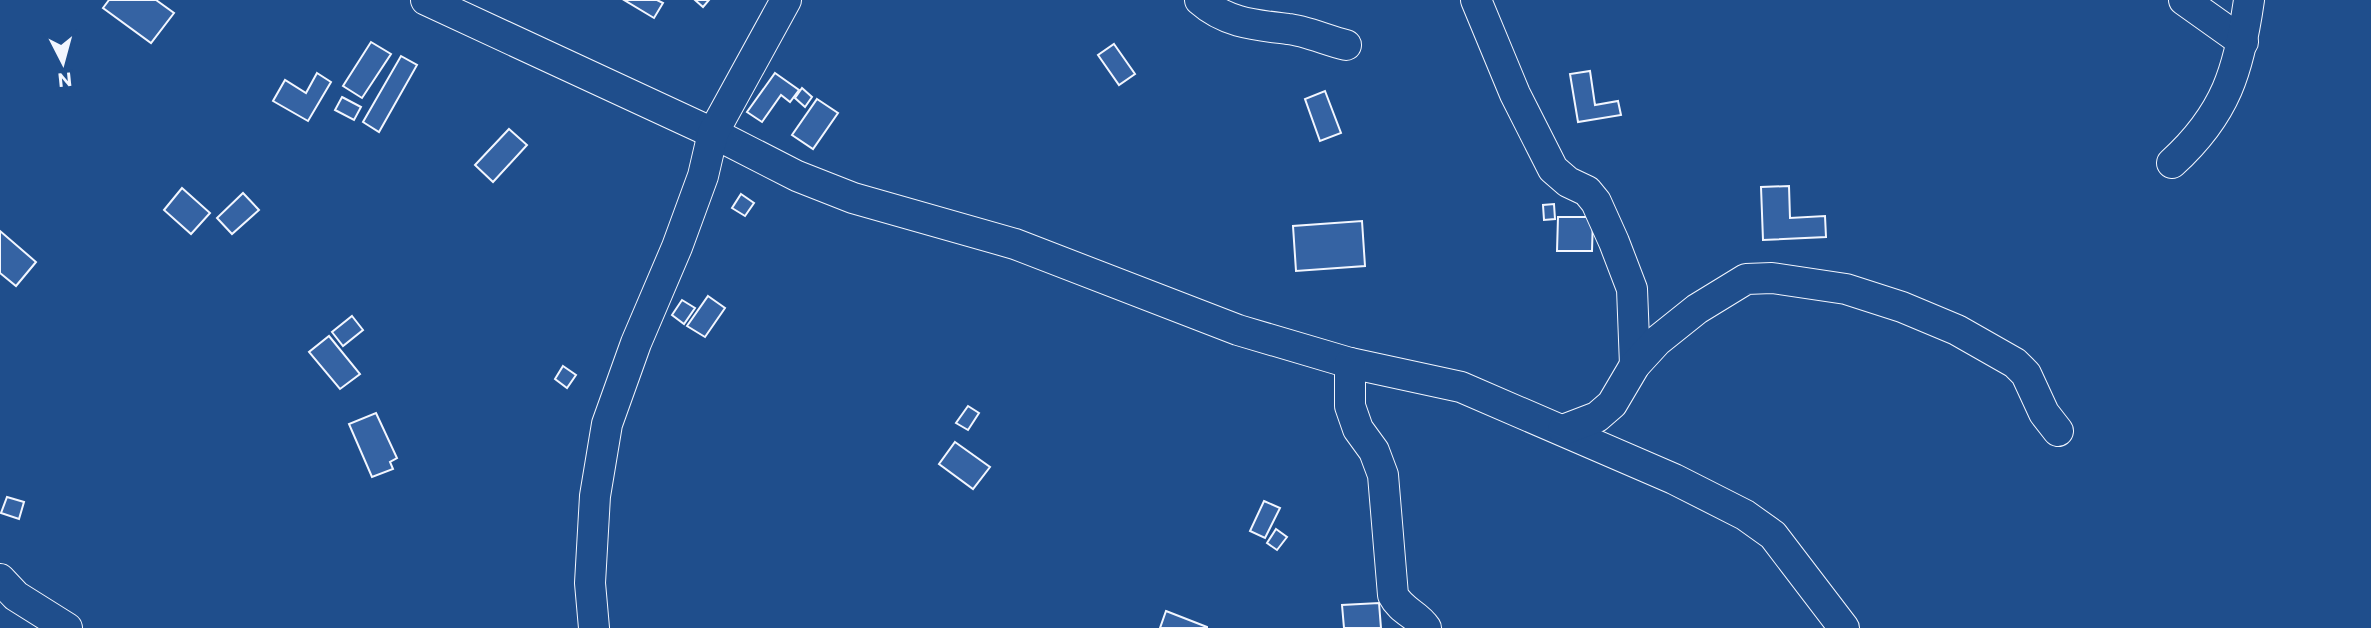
<svg xmlns="http://www.w3.org/2000/svg" width="2371" height="628" font-family="Commissioner,sans-serif">
  <style>
    .building { fill: #3563a3; stroke: #f2f6ff; stroke-width: 2 }
    .lines { fill: none; stroke-linecap: round; stroke-linejoin: round }
    .minor-casing { stroke: #f2f6ff; stroke-width: 32 }
    .minor { stroke: #1f4e8c; stroke-width: 30 }
  </style>
  <rect width="100%" height="100%" fill="#1f4e8c"/>
  <g class="building">
    <polygon points="109,0 156,0 174,13 151,43 103,8"/>
    <polygon points="624,0 657,0 663,3 654,18"/>
    <polygon points="695,0 709,0 703,7"/>
    <polygon points="371,42 391,54 362,98 343,86"/>
    <polygon points="1114,44 1135,74 1119,85 1098,55"/>
    <polygon points="401,56 417,65 379,132 363,122"/>
    <polygon points="1590,71 1595,105 1618,101 1621,115 1578,122 1570,74"/>
    <polygon points="317,73 331,82 308,121 273,101 285,80 306,93"/>
    <polygon points="775,73 799,90 790,102 781,95 762,122 747,112"/>
    <polygon points="802,88 812,97 805,107 795,98"/>
    <polygon points="1325,91 1341,133 1320,141 1305,99"/>
    <polygon points="342,97 361,107 354,120 335,110"/>
    <polygon points="817,99 838,113 813,149 792,135"/>
    <polygon points="509,129 527,145 493,182 475,165"/>
    <polygon points="1789,186 1790,218 1825,216 1826,237 1763,240 1761,187"/>
    <polygon points="182,188 210,213 191,234 164,210"/>
    <polygon points="243,193 259,210 232,234 217,218"/>
    <polygon points="741,194 754,203 745,216 732,208"/>
    <polygon points="1554,204 1555,219 1544,220 1543,205"/>
    <polygon points="1558,217 1593,217 1592,251 1557,251"/>
    <polygon points="1362,221 1365,266 1296,271 1293,226"/>
    <polygon points="0,231 36,262 16,286 0,273"/>
    <polygon points="708,296 725,308 705,337 687,326"/>
    <polygon points="682,300 695,308 684,324 672,315"/>
    <polygon points="352,316 363,330 343,346 332,332"/>
    <polygon points="329,336 360,374 340,389 309,352"/>
    <polygon points="563,366 576,375 567,388 555,379"/>
    <polygon points="968,406 979,413 968,430 956,423"/>
    <polygon points="376,413 397,458 390,462 393,469 372,477 349,424"/>
    <polygon points="955,442 990,467 973,489 939,464"/>
    <polygon points="7,497 24,502 19,519 1,513"/>
    <polygon points="1264,501 1280,508 1265,538 1250,531"/>
    <polygon points="1276,529 1287,537 1277,550 1267,543"/>
    <polygon points="1379,603 1381,628 1344,628 1342,605"/>
    <polygon points="1166,611 1207,627 1207,628 1160,628"/>
  </g>
  <g class="lines">
    <defs>
      <g id="minor">
        <polyline points="426,0 713,133 797,176 853,198 1015,244 1238,330 1350,363 1461,387 1674,479 1745,515 1773,535 1844,628"/>
        <path d="M1200,0C1226,23 1255,25 1288,29C1303,30 1329,41 1346,45"/>
        <polyline points="1476,0 1515,94 1553,169 1568,182 1587,191 1596,202 1614,242 1632,289 1635,365"/>
        <polyline points="2184,0 2243,42"/>
        <path d="M2172,163C2226,114 2239,70 2249,0"/>
        <path d="M1350,363V406L1358,429L1374,451L1383,475L1393,595C1401,611 1417,614 1426,628"/>
        <polyline points="1563,430 1597,417 1612,404 1635,365 1657,341 1697,309 1746,279 1772,278 1846,289 1902,307 1957,330 2015,363 2026,374 2044,413 2058,431"/>
        <polyline points="0,579 16,596 67,628"/>
        <polyline points="594,628 590,583 595,496 607,424 636,343 677,247 703,176 713,133 786,0"/>
      </g>
    </defs>
    <use href="#minor" class="minor-casing"/>
    <use href="#minor" class="minor"/>
  </g>
  <g transform="translate(63 63) rotate(174)" stroke="#1f4e8c" stroke-width="5" paint-order="stroke">
  <path d="M0-5L12 26L0 18L-12 26Z" fill="#f2f6ff"/>
  <text y="-10" font-size="19" font-weight="bold" text-anchor="middle" fill="#f2f6ff">N</text>
  </g>
</svg>
